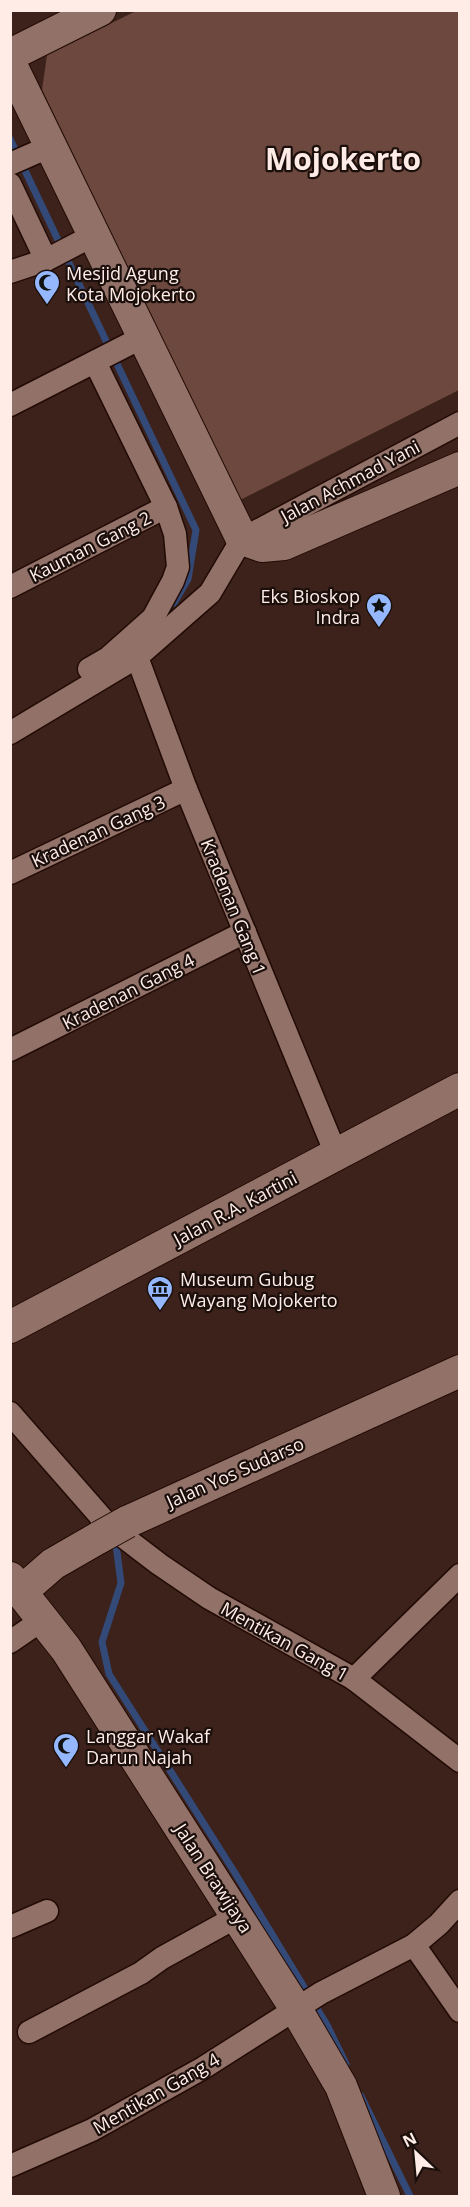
<svg xmlns="http://www.w3.org/2000/svg" width="470" height="2207" font-family="'Open Sans',sans-serif">
  <style>
    .green { fill: #6c483e }
    .lines { fill: none; stroke-linecap: round; stroke-linejoin: round }
    .stream { stroke: #334a79; stroke-width: 7 }
    .street-casing { stroke: #220b05; stroke-width: 25 }
    .secondary-casing { stroke: #220b05; stroke-width: 34 }
    .street { stroke: #917168; stroke-width: 22 }
    .secondary { stroke: #917168; stroke-width: 32 }
    .secondary-bridge-casing { stroke: #220b05; stroke-width: 34; stroke-linecap: butt }
    .secondary-bridge { stroke: #917168; stroke-width: 32 }
    .labels { text-anchor: middle; dominant-baseline: central; stroke-width: 4.5; stroke-linejoin: round; paint-order: stroke }
    .poi-label { font-size: 18px; fill: #ffece7; stroke: #1b0f0c; text-anchor: start }
    .street-label { font-size: 18px; fill: #ffece7; stroke: #1b0f0c }
    .town-label { font-size: 30px; font-weight: bold; fill: #ffece7; stroke: #1b0f0c }
  </style>
  <rect width="100%" height="100%" fill="#3d221b"/>
  <polygon class="green" points="136,11 459,11 459,390 240,500 42,90 47,55"/>
  <g class="lines">
    <g class="stream">
      <polyline points="10,139 196,530 188,579 174,603"/>
      <polyline points="111,1539 116,1545 121,1583 102,1642 109,1674 235,1873 327,2025 346,2064"/>
      <polyline points="361,2096 410,2196"/>
    </g>
    <defs>
      <g id="street">
        <polyline points="10,164 51,146"/>
        <polyline points="10,184 46,260"/>
        <polyline points="10,272 46,260 94,235"/>
        <polyline points="10,405 143,337"/>
        <polyline points="10,587 166,507"/>
        <polyline points="137,657 186,789 336,1154"/>
        <polyline points="89,669 108,658 153,618 173,581 178,567 175,534 166,507 95,362"/>
        <polyline points="10,733 137,657 210,593 242,539 460,423"/>
        <polyline points="10,873 186,789"/>
        <polyline points="10,1050 245,932"/>
        <polyline points="10,1413 108,1525 159,1564 209,1598 354,1679 460,1761"/>
        <polyline points="10,1642 42,1620"/>
        <polyline points="354,1679 460,1575"/>
        <polyline points="10,1927 47,1911"/>
        <polyline points="414,1945 460,2011"/>
        <polyline points="29,2032 141,1973 162,1958 238,1916"/>
        <polyline points="10,2166 92,2130 203,2068 321,1993 414,1945 439,1924 460,1901"/>
      </g>
      <g id="secondary">
        <polyline points="10,55 100,10"/>
        <polyline points="10,63 242,539 262,546 284,544 460,468"/>
        <polyline points="10,1327 460,1089"/>
        <polyline points="127,1522 460,1371"/>
        <polyline points="10,1578 66,1649 296,2009 341,2086 384,2196"/>
        <polyline points="22,1591 53,1564 100,1537"/>
      </g>
    </defs>
    <use href="#street" class="street-casing"/>
    <use href="#secondary" class="secondary-casing"/>
    <use href="#street" class="street"/>
    <use href="#secondary" class="secondary"/>
    <defs>
      <polyline id="secondary-bridge" points="100,1537 127,1522"/>
    </defs>
    <use href="#secondary-bridge" class="secondary-bridge-casing"/>
    <use href="#secondary-bridge" class="secondary-bridge"/>
  </g>
  <defs>
    <symbol id="mosque-pin" viewBox="-11 -11 22 30"><path d="M0 17L-7.5 6A9.5 9.5 0 1 1 7.5 6Z" fill="#94b7fd" stroke="#1b0f0c"/><path d="M3.5-4.9A6 6 0 1 0 3.5 4.9A5 5 0 1 1 3.5-4.9Z" fill="#111"/></symbol>
    <symbol id="sight-pin" viewBox="-11 -11 22 30"><path d="M0 17L-7.5 6A9.5 9.5 0 1 1 7.5 6Z" fill="#94b7fd" stroke="#1b0f0c"/><path d="M0-6L1.8-2.2L6-1.7L2.9 1.2L3.7 5.4L0 3.3L-3.7 5.4L-2.9 1.2L-6-1.7L-1.8-2.2Z" fill="#111"/></symbol>
    <symbol id="museum-pin" viewBox="-11 -11 22 30"><path d="M0 17L-7.5 6A9.5 9.5 0 1 1 7.5 6Z" fill="#94b7fd" stroke="#1b0f0c"/><path d="M0-6L6-3V-2H-6V-3ZM-5-1h2V3h-2ZM-1-1h2V3h-2ZM3-1h2V3H3ZM-6 4H6V6H-6Z" fill="#111"/></symbol>
  </defs>
  <g fill-rule="evenodd">
    <use href="#mosque-pin" x="32" y="268" width="30" height="40"/>
    <use href="#sight-pin" x="364" y="591" width="30" height="40"/>
    <use href="#museum-pin" x="145" y="1274" width="30" height="40"/>
    <use href="#mosque-pin" x="51" y="1731" width="30" height="40"/>
  </g>
  <g class="labels">
    <g class="poi-label">
      <text x="66" y="273">Mesjid Agung<tspan x="66" dy="21">Kota Mojokerto</tspan></text>
      <text x="360" y="596" text-anchor="end">Eks Bioskop<tspan x="360" dy="21">Indra</tspan></text>
      <text x="180" y="1279">Museum Gubug<tspan x="180" dy="21">Wayang Mojokerto</tspan></text>
      <text x="86" y="1736">Langgar Wakaf<tspan x="86" dy="21">Darun Najah</tspan></text>
    </g>
    <g class="street-label">
      <text transform="translate(350 481) rotate(-28)">Jalan Achmad Yani</text>
      <text transform="translate(90 546) rotate(-27)">Kauman Gang 2</text>
      <text transform="translate(98 831) rotate(-25)">Kradenan Gang 3</text>
      <text transform="translate(234 907) rotate(68)">Kradenan Gang 1</text>
      <text transform="translate(128 991) rotate(-27)">Kradenan Gang 4</text>
      <text transform="translate(235 1208) rotate(-28)">Jalan R.A. Kartini</text>
      <text transform="translate(235 1472) rotate(-24)">Jalan Yos Sudarso</text>
      <text transform="translate(285 1641) rotate(29)">Mentikan Gang 1</text>
      <text transform="translate(214 1878) rotate(57)">Jalan Brawijaya</text>
      <text transform="translate(156 2093) rotate(-30)">Mentikan Gang 4</text>
    </g>
    <g class="town-label">
      <text x="343" y="158">Mojokerto</text>
    </g>
  </g>
  <rect width="470" height="2207" fill="none" stroke="#ffece7" stroke-width="24"/>
  <g transform="translate(416 2153) rotate(334)" stroke="#1b0f0c" stroke-width="4.5" paint-order="stroke">
  <path d="M0-4.5L10 22L0 15L-10 22Z" fill="#ffece7"/>
  <text y="-9" font-size="16" font-weight="bold" text-anchor="middle" fill="#ffece7">N</text>
  </g>
</svg>
